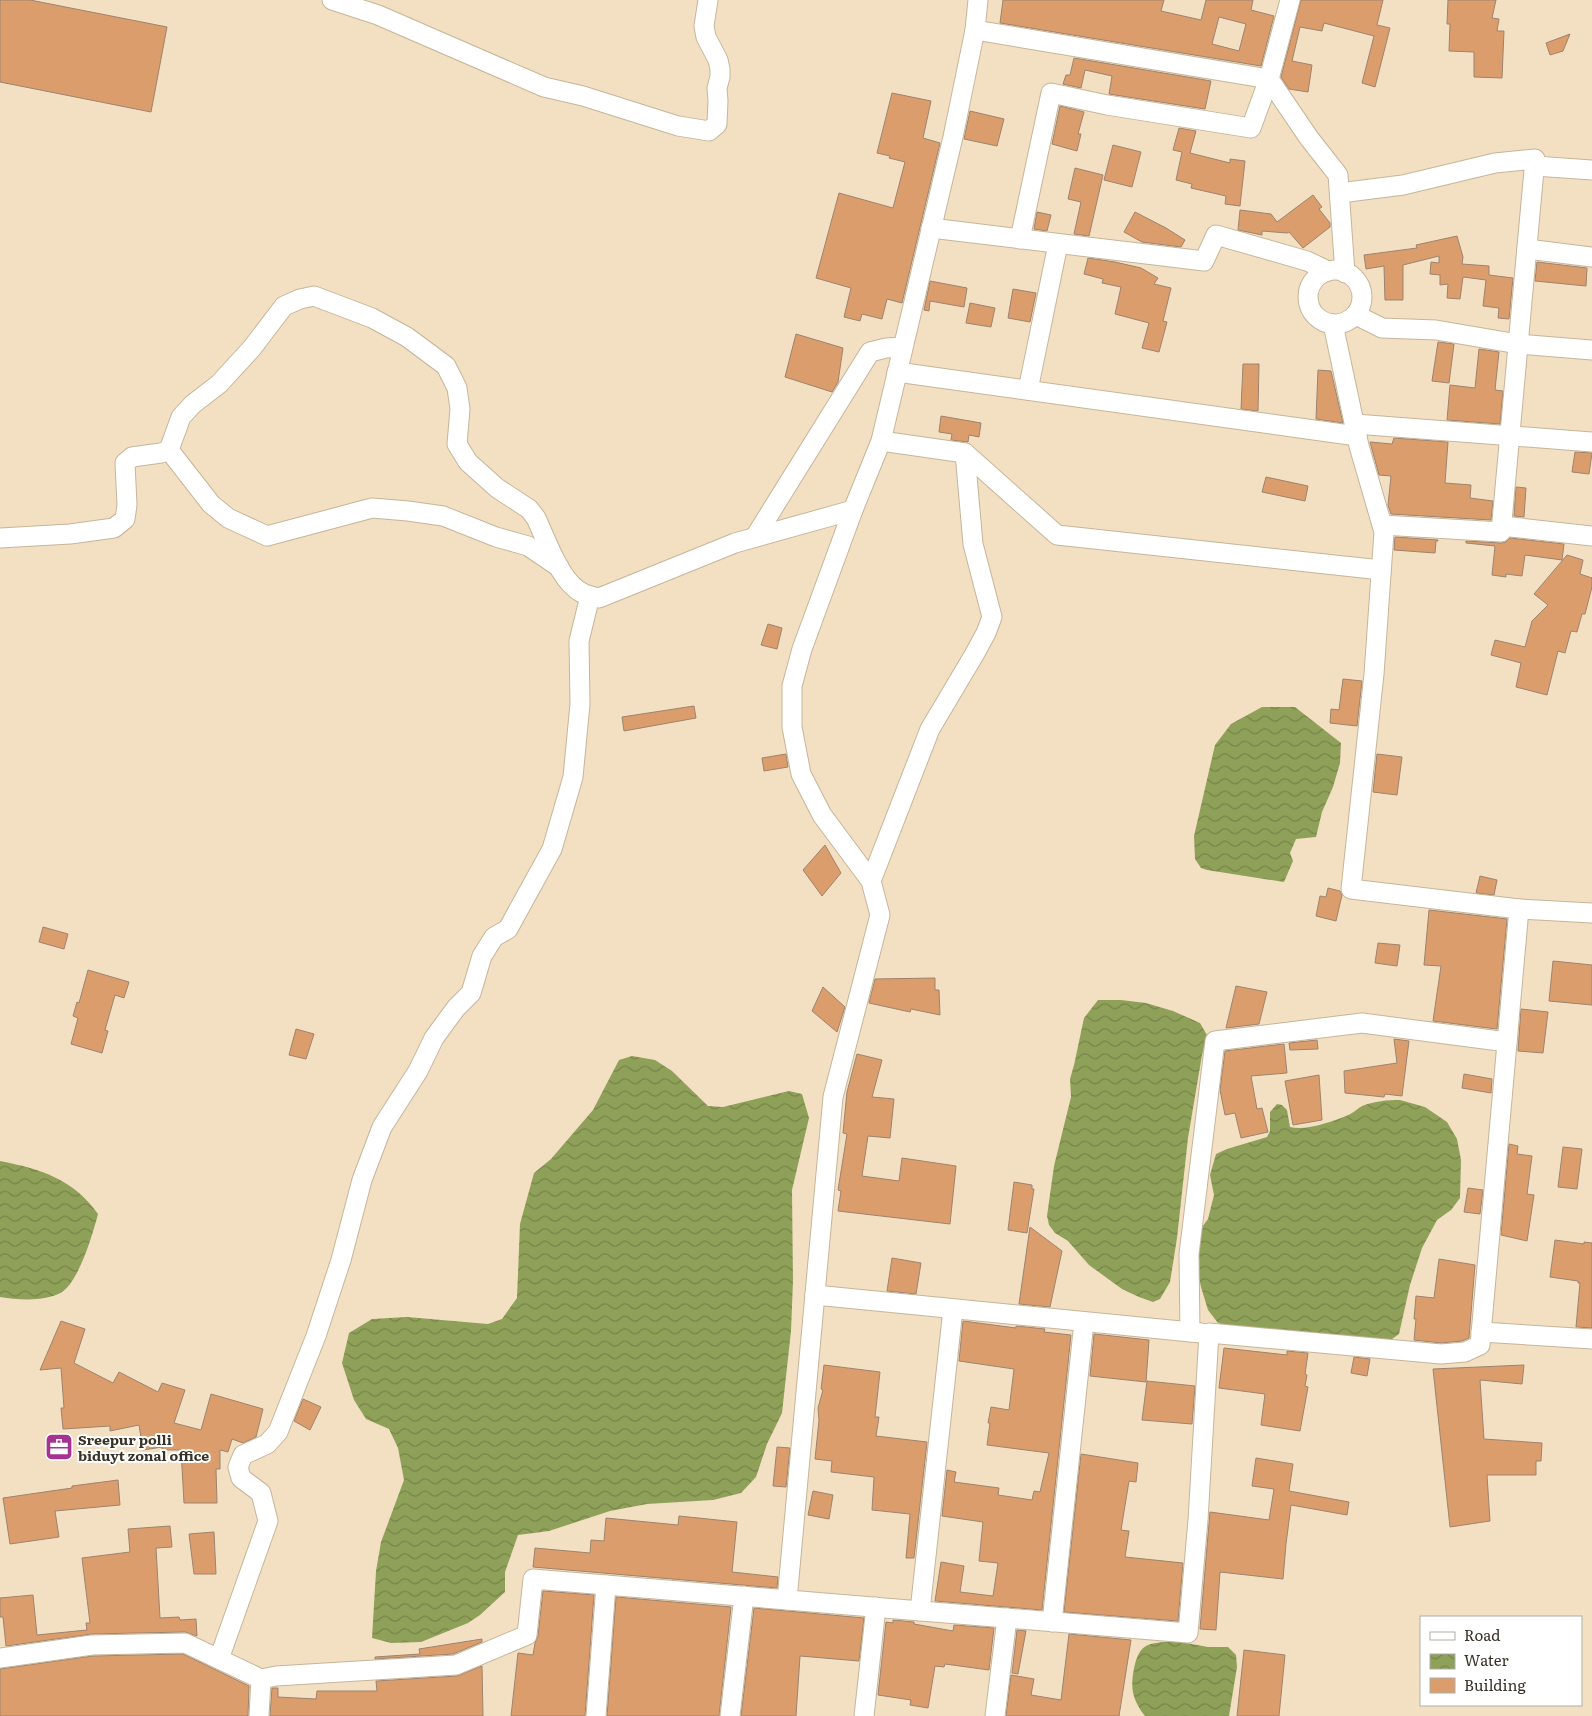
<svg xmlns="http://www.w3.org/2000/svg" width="1592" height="1716" font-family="Literata,serif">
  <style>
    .water { fill: url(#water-waves) }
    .building { fill: #db9d6c; stroke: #9d836f; fill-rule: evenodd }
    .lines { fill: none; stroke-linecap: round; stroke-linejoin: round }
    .minor-casing { stroke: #c7b599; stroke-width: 21 }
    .minor { stroke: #fff; stroke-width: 19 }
    .labels { text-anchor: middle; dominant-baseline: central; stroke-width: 4; stroke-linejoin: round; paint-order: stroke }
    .poi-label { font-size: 14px; font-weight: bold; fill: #383126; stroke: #fff; text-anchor: start }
  </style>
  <defs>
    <pattern id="water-waves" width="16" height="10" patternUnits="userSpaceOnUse" patternTransform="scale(1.25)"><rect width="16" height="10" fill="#8fa159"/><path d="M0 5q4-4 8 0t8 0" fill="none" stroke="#768449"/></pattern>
  </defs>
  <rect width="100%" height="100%" fill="#f3e0c3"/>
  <g class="water">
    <polygon points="1262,707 1295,707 1341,743 1340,763 1333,787 1322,812 1316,837 1296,839 1290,853 1293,861 1284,882 1207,870 1201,868 1195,859 1194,836 1215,745 1231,724"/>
    <polygon points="1098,1000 1121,1000 1146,1003 1173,1011 1200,1023 1207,1035 1202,1055 1188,1138 1177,1238 1170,1282 1160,1299 1153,1302 1139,1297 1122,1289 1089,1265 1068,1241 1055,1233 1049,1225 1047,1216 1054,1166 1071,1097 1070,1079 1074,1065 1084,1018"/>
    <polygon points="632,1056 655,1060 672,1071 708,1106 723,1107 789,1091 802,1094 809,1118 792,1190 793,1281 791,1331 782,1413 767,1444 756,1477 741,1493 713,1500 647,1504 610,1511 549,1531 518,1535 505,1572 505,1592 480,1615 468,1623 421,1642 391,1643 372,1638 376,1571 381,1542 404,1480 398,1448 389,1429 366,1419 354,1400 342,1363 349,1333 372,1319 407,1317 488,1324 502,1319 517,1298 520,1224 534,1173 551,1159 593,1110 619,1060"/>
    <path d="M1400,1100L1425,1107L1447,1122L1457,1139L1461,1160L1460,1198L1451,1210L1437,1220L1422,1248L1410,1285L1399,1334L1388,1342L1227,1326L1218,1323L1208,1310L1201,1287L1194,1254L1197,1234L1208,1219L1214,1195L1210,1175L1216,1154L1227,1149L1267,1137L1270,1131V1112L1277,1104L1282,1105L1287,1110L1290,1127C1306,1131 1331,1122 1346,1116C1352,1114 1357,1109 1362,1106C1375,1101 1387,1100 1400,1100Z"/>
    <path d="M0,1161C41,1169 73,1179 98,1214C93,1233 79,1281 62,1292C45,1302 19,1300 0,1297Z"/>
    <path d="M1175,1641L1208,1647H1228L1236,1655L1237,1667L1229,1716H1145C1131,1698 1130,1685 1135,1664C1137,1657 1140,1648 1148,1645C1155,1642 1167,1642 1175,1641Z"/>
  </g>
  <g class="building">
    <polygon points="0,0 30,0 167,27 151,112 0,82"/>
    <path d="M1003,0H1164L1161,11L1201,20L1206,0H1253L1251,10L1274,16L1261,66L1000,23ZM1219,17L1246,24L1239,51L1212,44Z"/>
    <polygon points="1301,0 1383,0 1377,25 1390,28 1375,87 1362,83 1374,36 1324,23 1322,31 1300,27 1292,61 1312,65 1308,92 1289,89 1281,77"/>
    <polygon points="1448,0 1496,0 1492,18 1499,19 1497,31 1504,31 1502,78 1474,77 1474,52 1449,51 1450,24 1447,24"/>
    <polygon points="1570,34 1563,51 1550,55 1546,43"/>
    <polygon points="1074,58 1211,81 1205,109 1109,94 1112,76 1085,70 1081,88 1063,84 1066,75 1070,75"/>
    <polygon points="892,93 931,101 923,138 940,143 902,303 887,299 882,319 862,314 860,321 844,317 851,288 816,278 839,193 893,208 905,162 889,158 890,156 877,153"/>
    <polygon points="1060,106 1084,112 1078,134 1081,134 1077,151 1052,144"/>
    <polygon points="970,111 1004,119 997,146 964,139"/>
    <polygon points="1179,128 1196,131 1190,153 1230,163 1230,159 1245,161 1240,206 1225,204 1226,196 1191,188 1192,184 1176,180 1182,152 1173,150"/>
    <polygon points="1113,145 1141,152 1132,187 1104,180"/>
    <polygon points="1075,168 1103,175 1089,236 1074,234 1081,202 1068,199"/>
    <polygon points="1313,195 1322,207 1319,209 1330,223 1330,227 1303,248 1289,232 1287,233 1262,231 1262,235 1238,230 1240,210 1271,214 1277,222"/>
    <polygon points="1037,212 1051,215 1047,231 1034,229"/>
    <polygon points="1135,212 1166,228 1185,240 1181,247 1142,242 1124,232"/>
    <polygon points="1457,236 1463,257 1462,264 1489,266 1489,275 1513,278 1509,319 1498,318 1499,308 1483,306 1486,280 1463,277 1460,299 1447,298 1448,284 1440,285 1440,275 1430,274 1431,262 1439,263 1439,256 1403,265 1403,300 1385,300 1384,266 1366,269 1364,255 1417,248 1416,245"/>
    <polygon points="1088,258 1115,262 1141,268 1158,278 1154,284 1171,288 1163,321 1167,322 1159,352 1142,348 1149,323 1115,314 1121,287 1102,283 1103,279 1084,274"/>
    <polygon points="1537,262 1587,268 1586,286 1535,281"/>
    <polygon points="930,281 967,288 964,307 930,301 929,311 924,310"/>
    <polygon points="1013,289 1036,293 1030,322 1008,318"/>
    <polygon points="970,303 995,308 991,327 966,323"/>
    <polygon points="796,334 843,348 838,382 832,392 785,377"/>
    <polygon points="1438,342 1454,344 1449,383 1432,381"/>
    <polygon points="1479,349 1499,352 1495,390 1503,391 1500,424 1447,420 1450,385 1475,388"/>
    <polygon points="1243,364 1259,364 1258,411 1241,409"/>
    <polygon points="1318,370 1331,371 1343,423 1316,419"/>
    <polygon points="941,416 981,423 979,437 969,435 968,442 951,440 952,434 939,432"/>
    <polygon points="1394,438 1448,442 1445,483 1471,485 1470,498 1493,501 1491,520 1391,514 1388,505 1391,476 1379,475 1370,442 1392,444"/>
    <polygon points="1575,452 1592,453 1589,474 1572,472"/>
    <polygon points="1266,477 1308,486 1305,501 1262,492"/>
    <polygon points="1516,487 1526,488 1524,517 1514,516"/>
    <polygon points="1395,537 1438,540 1438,541 1436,541 1435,553 1394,550"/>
    <polygon points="1510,538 1564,544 1562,560 1525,555 1522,576 1506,574 1506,577 1492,575 1495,546 1466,543 1466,541 1501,543 1506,542"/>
    <polygon points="1567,555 1583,560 1580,574 1592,578 1592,587 1585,614 1582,614 1577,632 1571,631 1565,653 1558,651 1547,695 1516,687 1521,663 1491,655 1495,640 1525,647 1532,621 1548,605 1534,594"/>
    <polygon points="768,624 782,628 777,649 761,645"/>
    <polygon points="1343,679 1362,681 1357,726 1330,723 1331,709 1339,710"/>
    <polygon points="694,706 696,718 624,731 622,717"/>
    <polygon points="786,754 788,767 764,771 762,758"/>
    <polygon points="1377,754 1402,757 1397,795 1373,792"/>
    <polygon points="825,845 841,873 822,896 803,870"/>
    <polygon points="1480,876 1497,880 1494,895 1476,893"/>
    <polygon points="1328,888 1340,891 1342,895 1336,921 1316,916 1320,896 1326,897"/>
    <polygon points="1429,910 1507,919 1497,1029 1433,1021 1441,966 1424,965"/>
    <polygon points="43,927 68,934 64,949 39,942"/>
    <polygon points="1378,943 1400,945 1397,966 1375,963"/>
    <polygon points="1553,961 1592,965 1592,1005 1549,1001"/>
    <polygon points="88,970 129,982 124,998 115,995 105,1030 108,1031 102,1053 71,1044 78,1018 73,1016 77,1002 79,1003"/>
    <polygon points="935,978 935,990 939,990 940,1015 911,1009 910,1012 869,1003 875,979"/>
    <polygon points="1236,986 1267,992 1259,1024 1226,1028"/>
    <polygon points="823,987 845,1007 837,1032 812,1011"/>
    <polygon points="1521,1009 1548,1012 1543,1053 1518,1051"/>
    <polygon points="296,1029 314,1034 306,1059 289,1055"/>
    <polygon points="1394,1039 1409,1041 1402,1096 1385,1094 1384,1097 1345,1093 1344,1071 1397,1063"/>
    <polygon points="1317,1040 1318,1049 1290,1050 1289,1043"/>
    <polygon points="1284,1044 1287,1073 1251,1076 1257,1109 1262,1108 1268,1132 1241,1138 1235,1113 1225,1115 1220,1090 1225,1051"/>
    <polygon points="857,1054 882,1060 872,1097 894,1099 890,1138 868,1136 862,1176 899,1181 902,1158 956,1166 950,1224 838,1211 841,1191 838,1190 847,1134 843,1133 847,1092"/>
    <polygon points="1464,1074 1492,1079 1491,1093 1462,1088"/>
    <polygon points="1319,1075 1322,1120 1293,1125 1285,1081"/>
    <polygon points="1509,1144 1518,1146 1517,1154 1532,1156 1527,1194 1534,1195 1527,1241 1501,1235"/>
    <polygon points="1563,1147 1582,1149 1577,1189 1558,1187"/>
    <polygon points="1014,1182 1032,1185 1032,1189 1034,1189 1027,1233 1008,1230"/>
    <polygon points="1468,1188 1483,1190 1480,1214 1464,1212"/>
    <polygon points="1030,1227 1062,1251 1050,1307 1019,1304"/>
    <polygon points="1555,1240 1584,1244 1584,1242 1592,1243 1592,1328 1576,1327 1580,1283 1578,1283 1578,1281 1550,1277"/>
    <polygon points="892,1258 921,1263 916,1294 887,1291"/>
    <polygon points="1439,1259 1475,1265 1469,1338 1462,1341 1441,1343 1414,1340 1416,1319 1414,1319 1416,1296 1434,1298"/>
    <polygon points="61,1321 85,1329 74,1363 113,1383 119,1372 158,1392 162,1383 185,1390 174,1423 201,1430 211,1394 263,1409 256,1437 243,1443 232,1439 228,1452 220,1450 220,1469 216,1469 217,1503 184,1503 181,1450 162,1450 162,1447 143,1450 139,1425 110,1431 110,1426 63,1429 61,1408 64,1408 61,1368 40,1370"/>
    <polygon points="963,1321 1016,1328 1016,1326 1045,1329 1044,1332 1071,1335 1042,1610 935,1601 941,1562 964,1566 960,1592 993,1596 998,1563 979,1561 983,1522 942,1516 947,1470 956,1472 954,1482 999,1488 998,1495 1032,1500 1034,1491 1040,1492 1049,1453 987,1445 990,1423 988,1423 991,1407 1009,1410 1014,1369 959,1361"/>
    <polygon points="1094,1334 1149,1340 1146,1382 1090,1376"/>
    <polygon points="1224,1348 1287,1355 1287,1351 1308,1353 1305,1374 1307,1375 1305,1386 1308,1387 1300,1431 1261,1425 1265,1394 1219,1388"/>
    <polygon points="1354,1357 1370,1359 1367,1376 1351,1373"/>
    <polygon points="824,1365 880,1372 875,1417 879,1417 876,1436 927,1442 914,1558 906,1558 910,1514 872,1510 874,1477 831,1472 832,1461 815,1459 819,1420 818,1408 823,1390 821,1389"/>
    <polygon points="1524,1365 1522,1384 1480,1380 1484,1439 1542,1443 1541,1461 1536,1461 1536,1475 1487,1475 1490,1521 1450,1527 1433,1369"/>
    <polygon points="1147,1381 1195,1386 1192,1424 1142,1420"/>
    <polygon points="303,1399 321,1407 310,1430 294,1421"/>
    <polygon points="777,1447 790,1448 786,1487 773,1486"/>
    <polygon points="1081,1454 1138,1463 1136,1482 1129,1481 1121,1530 1129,1531 1125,1557 1183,1563 1178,1621 1064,1612"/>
    <polygon points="1256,1458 1293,1464 1289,1491 1349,1502 1347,1515 1291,1505 1286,1544 1283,1579 1220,1572 1216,1630 1200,1629 1210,1512 1269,1520 1274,1489 1252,1486"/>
    <polygon points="118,1480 120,1505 55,1511 59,1537 10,1544 3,1498 72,1488 72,1486"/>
    <polygon points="813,1491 833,1495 829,1519 808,1515"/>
    <polygon points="679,1516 737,1522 732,1572 778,1577 777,1588 533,1567 535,1548 590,1553 591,1540 604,1541 606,1518 678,1525"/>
    <polygon points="170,1526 172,1547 156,1548 160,1618 179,1617 180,1620 196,1619 197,1636 185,1632 92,1634 6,1646 3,1617 0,1617 0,1598 33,1595 37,1635 87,1630 86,1623 90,1623 82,1558 130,1552 128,1529"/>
    <polygon points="214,1532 216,1574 194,1574 189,1534"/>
    <polygon points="543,1591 594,1595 585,1716 511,1716 518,1653 533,1655 535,1643 538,1636"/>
    <polygon points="616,1597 731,1607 719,1716 607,1716"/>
    <polygon points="754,1608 864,1618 859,1661 800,1656 796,1716 741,1716"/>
    <polygon points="893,1620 914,1622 914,1624 953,1631 954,1625 994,1628 989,1670 945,1664 944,1667 935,1666 928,1708 910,1705 911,1700 878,1695 886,1622 893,1623"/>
    <polygon points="1017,1630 1026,1631 1018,1674 1012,1673"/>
    <polygon points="1069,1634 1131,1640 1119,1716 1006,1716 1011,1675 1034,1679 1031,1695 1061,1700"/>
    <polygon points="482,1639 482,1642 453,1654 375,1659 375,1657 420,1654 419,1649"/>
    <polygon points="1244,1650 1285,1655 1279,1716 1237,1716"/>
    <polygon points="183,1654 249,1686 248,1716 0,1716 0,1669 93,1656"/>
    <polygon points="482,1666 483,1716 270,1716 272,1688 278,1688 278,1697 316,1699 317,1691 377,1691 376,1681 457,1676"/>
  </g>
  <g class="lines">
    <defs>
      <g id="minor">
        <polyline points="332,0 378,15 544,87 583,96 678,126 709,131 717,124 718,101 717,88 720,77 720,69 718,60 706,37 704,26 708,0"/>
        <polyline points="975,30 1269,79 1309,138 1338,175 1345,273"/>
        <polyline points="1535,166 1592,170"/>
        <polyline points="1340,193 1403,185 1495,163 1535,159 1501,532 1382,525"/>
        <polyline points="931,228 1204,261 1216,235 1307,261 1328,271"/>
        <polyline points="1020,239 1051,93 1107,105 1251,128 1269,79 1290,0"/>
        <polyline points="1527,249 1592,257"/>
        <circle cx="1335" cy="297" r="27"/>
        <polyline points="1356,315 1382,328 1436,330 1518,344 1592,350"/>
        <polyline points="897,372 1357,436"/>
        <polyline points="1028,390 1058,244"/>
        <polyline points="1355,424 1592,442"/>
        <polyline points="881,441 965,453 1057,535 1381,570"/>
        <polyline points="169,450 211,504 228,518 267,536 372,508 408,511 443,516 496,537 528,546 559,567"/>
        <polyline points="1502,526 1592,536"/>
        <polyline points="755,537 870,352 886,348 903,347"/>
        <path d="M0,538L70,534L114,528L125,519L127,505L125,463L132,457L161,453L169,450L181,417L193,404L219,384L252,348L284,306L300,299L314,296L372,318L407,337L446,366L457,388L460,409L457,444L468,462L497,488L529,509L536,518C545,537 558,574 574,587C581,594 589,596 599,598L735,543L853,510L881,441L953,137L975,30L978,0"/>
        <polyline points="871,881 930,729 974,655 986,633 992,617 973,544 965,453"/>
        <polyline points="1519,909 1592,913"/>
        <polyline points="815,1295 1201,1333"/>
        <polyline points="1190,1332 1189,1254 1215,1041 1362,1023 1507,1042"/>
        <polyline points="1481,1332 1592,1339"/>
        <polyline points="787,1600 833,1097 880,915 871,881 822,815 801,774 792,727 792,686 802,649 853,510"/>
        <polyline points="920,1611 953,1309"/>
        <polyline points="1052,1622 1084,1322"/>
        <polyline points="0,1658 92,1645 185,1643 261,1679"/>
        <polyline points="219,1659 268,1521 261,1493 241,1478 238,1467 243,1455 267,1444 278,1432 316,1336 341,1260 362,1180 382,1127 418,1071 434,1038 456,1008 471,993 482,956 494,937 508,929 552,849 573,777 580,704 579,641 590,596"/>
        <polyline points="259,1716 261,1679 276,1676 456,1665 527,1635 533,1579 1188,1633 1198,1520 1209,1333 1441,1354 1465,1352 1480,1345 1519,909 1351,889 1374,674 1384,532 1359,446 1333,324"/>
        <polyline points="596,1716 606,1585"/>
        <polyline points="730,1716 744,1596"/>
        <polyline points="864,1716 876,1607"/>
        <polyline points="995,1716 1007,1618"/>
      </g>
    </defs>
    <use href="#minor" class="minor-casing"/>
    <use href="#minor" class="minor"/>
  </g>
  <defs>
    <symbol id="office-square" viewBox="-11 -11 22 22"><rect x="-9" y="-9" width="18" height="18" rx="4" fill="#a53491" stroke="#fff"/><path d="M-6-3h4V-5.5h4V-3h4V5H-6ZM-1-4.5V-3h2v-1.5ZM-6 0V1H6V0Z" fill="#fff"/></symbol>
  </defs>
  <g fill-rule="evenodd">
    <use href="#office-square" x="43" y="1431" width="32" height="32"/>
  </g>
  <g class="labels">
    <g class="poi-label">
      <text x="78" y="1439">Sreepur polli<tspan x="78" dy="16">biduyt zonal office</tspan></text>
    </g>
  </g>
  <rect x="1420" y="1616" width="162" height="90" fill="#ffffff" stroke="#afada8"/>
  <rect x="1430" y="1632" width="25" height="8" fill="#ffffff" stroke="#afada8"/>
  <text x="1464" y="1641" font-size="15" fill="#383126">Road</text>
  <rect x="1430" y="1654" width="25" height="15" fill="url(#water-waves)" stroke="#afada8"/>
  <text x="1464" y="1666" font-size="15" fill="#383126">Water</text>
  <rect x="1430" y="1678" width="25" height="15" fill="#db9d6c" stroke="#afada8"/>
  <text x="1464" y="1691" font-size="15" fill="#383126">Building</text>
</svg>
